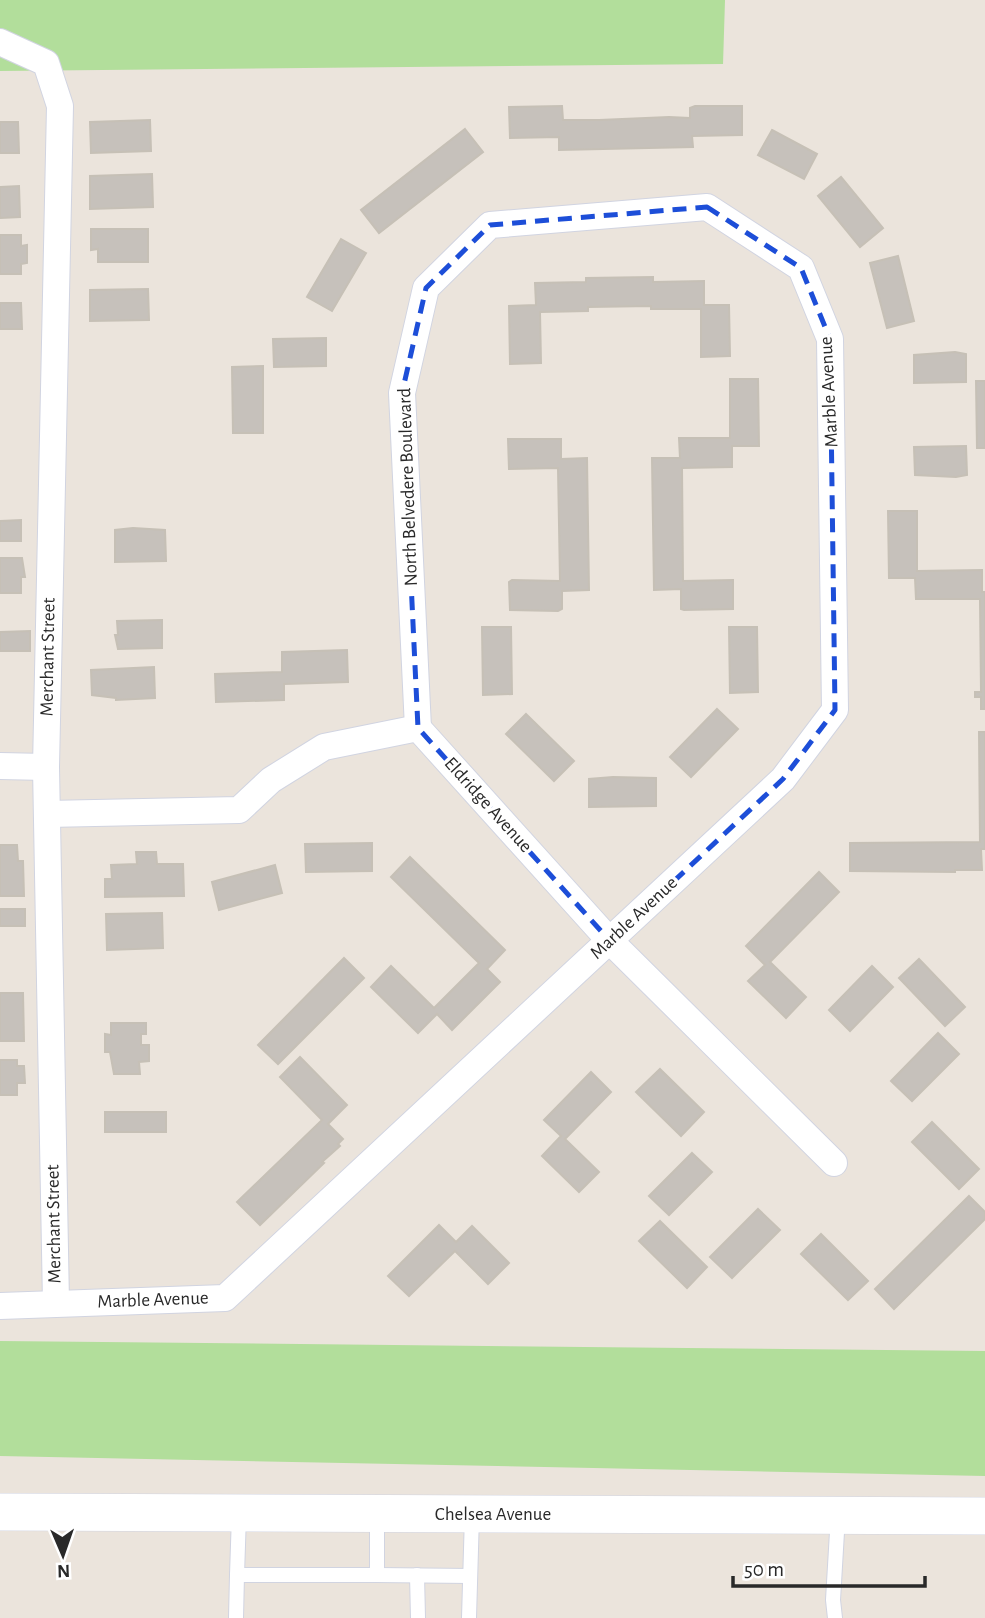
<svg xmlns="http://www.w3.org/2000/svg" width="985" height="1618" font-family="'Alegreya Sans',sans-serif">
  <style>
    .green { fill: #b2de9b }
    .building { fill: #c6c1bb; stroke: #c6c0b6; stroke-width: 2 }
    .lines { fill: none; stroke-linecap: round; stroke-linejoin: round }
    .lane-casing { stroke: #d1d4e1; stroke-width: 16 }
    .street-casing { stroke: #d1d4e1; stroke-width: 28 }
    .secondary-casing { stroke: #d1d4e1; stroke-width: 38 }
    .lane { stroke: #fff; stroke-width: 14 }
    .street { stroke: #fff; stroke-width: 26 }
    .secondary { stroke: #fff; stroke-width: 37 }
    .marked { fill: none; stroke: #1d4ed8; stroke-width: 5; stroke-dasharray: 14 9; stroke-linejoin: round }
    .labels { text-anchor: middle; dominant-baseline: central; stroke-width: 7; stroke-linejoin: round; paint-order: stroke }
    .street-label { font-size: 19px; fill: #292929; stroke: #fff }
  </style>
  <rect width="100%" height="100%" fill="#ebe4dc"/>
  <g class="green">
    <polygon points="0,0 725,0 723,64 0,71"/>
    <polygon points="0,1341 985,1351 985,1476 0,1456"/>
  </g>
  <g class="building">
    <polygon points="562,106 563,120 599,120 669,117 690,118 690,108 695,106 742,106 742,135 692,136 693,147 559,150 559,137 510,138 509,107"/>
    <polygon points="150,120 151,151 91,153 90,122"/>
    <polygon points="0,122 18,122 19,153 0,153"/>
    <polygon points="465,129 483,152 379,233 361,210"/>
    <polygon points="772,130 817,154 804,179 758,155"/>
    <polygon points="152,174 153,207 90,209 90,176"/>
    <polygon points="841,177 883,228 860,247 818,196"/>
    <polygon points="19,186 20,217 0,218 0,187"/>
    <polygon points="91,229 148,229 148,262 98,262 98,249 91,250"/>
    <polygon points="0,235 21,235 21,246 27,245 27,263 21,264 21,274 0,274"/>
    <polygon points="341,239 366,253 332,311 307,297"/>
    <polygon points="898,256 914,321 887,328 870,263"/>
    <polygon points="653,277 653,282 704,281 704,305 729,305 730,356 701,357 701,309 651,309 651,306 588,307 588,311 540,312 541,363 510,364 509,306 536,305 535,283 586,282 586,278"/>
    <polygon points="148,289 149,320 90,321 90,290"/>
    <polygon points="0,303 21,303 22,329 0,329"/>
    <polygon points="326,338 326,366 274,367 273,339"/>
    <polygon points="955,352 966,354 966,382 914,383 914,355"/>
    <polygon points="263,366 263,433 233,433 232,367"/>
    <polygon points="730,379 758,379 759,446 732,446 732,467 682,468 683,581 733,580 733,609 684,610 681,609 681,589 654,590 652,458 680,458 679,438 730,438"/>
    <polygon points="976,381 985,381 985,448 977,448"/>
    <polygon points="508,439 561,439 561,459 587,458 589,590 562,591 562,609 558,611 510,610 509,582 512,580 560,581 558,468 509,469"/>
    <polygon points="966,446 967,475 956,477 915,475 914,447"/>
    <polygon points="888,511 917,511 917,571 982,570 982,592 985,592 985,709 981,709 981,697 975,697 975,692 981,692 980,599 916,599 915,578 889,578"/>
    <polygon points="21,520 21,541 0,541 0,521"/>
    <polygon points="133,528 165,530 166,561 115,562 115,530"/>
    <polygon points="0,558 22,558 25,577 21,577 21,593 0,593"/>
    <polygon points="162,620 162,648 118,649 115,635 118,635 117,621"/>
    <polygon points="482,627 511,627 512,694 483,695"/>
    <polygon points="729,627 757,627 758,692 730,693"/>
    <polygon points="30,631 30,651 0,651 0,632"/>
    <polygon points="347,650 348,682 284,684 284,700 216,702 215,674 282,672 282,652"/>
    <polygon points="154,667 155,698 116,700 116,698 92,695 91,670"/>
    <polygon points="717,709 738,729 691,777 670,757"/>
    <polygon points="526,714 574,761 554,781 506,734"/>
    <polygon points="979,732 985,732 985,849 981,849 982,870 955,870 955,872 850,871 850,843 980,842"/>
    <polygon points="613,777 656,778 656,806 589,807 589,779"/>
    <polygon points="372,843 372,871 306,872 305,844"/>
    <polygon points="0,845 17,845 18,861 23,861 24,896 0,896"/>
    <polygon points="136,852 156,852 157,864 183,864 184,896 105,897 105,879 112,879 111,865 137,864"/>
    <polygon points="410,857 505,950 487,969 500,982 452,1030 437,1014 418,1033 371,987 391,966 434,1008 479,963 391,877"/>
    <polygon points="275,865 282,893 219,910 212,882"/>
    <polygon points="819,872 839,892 770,962 806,997 786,1018 748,981 765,965 746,946"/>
    <rect x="0" y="909" width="25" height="17"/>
    <polygon points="162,913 163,948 107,950 106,914"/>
    <polygon points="344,958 364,978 278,1064 258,1045"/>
    <polygon points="919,959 965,1007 945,1026 899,978"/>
    <polygon points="872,966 893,987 850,1031 829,1010"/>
    <polygon points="0,993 23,993 24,1041 0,1041"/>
    <polygon points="111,1023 146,1023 146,1034 141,1034 141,1045 149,1045 149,1061 139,1062 140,1074 114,1074 110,1052 105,1052 105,1034 111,1035"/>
    <polygon points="938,1033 959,1054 912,1101 891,1081"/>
    <polygon points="300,1057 347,1105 328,1124 343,1139 338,1144 340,1146 322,1162 324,1163 260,1225 237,1202 322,1120 280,1077"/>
    <polygon points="0,1060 17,1060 17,1066 24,1066 25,1083 17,1083 17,1095 0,1095"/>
    <polygon points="660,1069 704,1112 681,1136 636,1092"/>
    <polygon points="591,1072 611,1092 565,1139 599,1172 579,1192 542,1156 561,1136 544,1120"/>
    <rect x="105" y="1112" width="61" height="20"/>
    <polygon points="932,1122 979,1169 959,1189 912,1142"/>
    <polygon points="692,1153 712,1172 669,1215 649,1196"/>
    <polygon points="969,1196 985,1212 985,1219 894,1309 875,1289"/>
    <polygon points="758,1209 780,1230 732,1278 710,1257"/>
    <polygon points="660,1221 707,1267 687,1288 639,1241"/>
    <polygon points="439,1225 456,1242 472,1226 509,1263 488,1284 455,1251 409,1296 388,1276"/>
    <polygon points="821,1234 868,1281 848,1300 801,1254"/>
  </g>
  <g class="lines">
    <defs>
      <g id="lane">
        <polyline points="239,1515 237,1575 377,1575 377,1515"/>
        <polyline points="377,1575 470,1576"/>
        <polyline points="417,1575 418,1618"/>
        <polyline points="236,1618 237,1575"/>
        <polyline points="469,1618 472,1515"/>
        <polyline points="835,1618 833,1600 838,1515"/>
      </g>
      <g id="street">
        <polyline points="0,42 46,63 60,106 46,767 56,1303"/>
        <polyline points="0,766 46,767"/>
        <polyline points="47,814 239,810 271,780 324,747 418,728 610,941 834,1163"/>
        <polyline points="0,1306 225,1298 783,779 835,710 830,339 801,268 707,207 490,225 426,288 402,393 418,728"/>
      </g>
      <polyline id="secondary" points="0,1512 985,1516"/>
    </defs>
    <use href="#lane" class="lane-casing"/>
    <use href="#street" class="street-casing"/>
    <use href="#secondary" class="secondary-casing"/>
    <use href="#lane" class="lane"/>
    <use href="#street" class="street"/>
    <use href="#secondary" class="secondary"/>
  </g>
  <path class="marked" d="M707,207L801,268L830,339L835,710L783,779L610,941L418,728L402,393L426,288L490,225Z"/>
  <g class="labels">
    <g class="street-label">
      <text transform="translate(829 392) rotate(-93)">Marble Avenue</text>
      <text transform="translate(408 487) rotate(-92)">North Belvedere Boulevard</text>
      <text transform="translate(48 657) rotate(-89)">Merchant Street</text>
      <text transform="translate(488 805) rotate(48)">Eldridge Avenue</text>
      <text transform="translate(634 918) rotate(-43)">Marble Avenue</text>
      <text transform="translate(54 1224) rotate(-91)">Merchant Street</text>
      <text transform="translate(153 1300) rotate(-2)">Marble Avenue</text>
      <text x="493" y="1514">Chelsea Avenue</text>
    </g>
  </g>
  <g transform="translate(63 1555) rotate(178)" stroke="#ffffff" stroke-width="5" paint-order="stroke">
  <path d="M0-5L12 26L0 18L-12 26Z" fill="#292929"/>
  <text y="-10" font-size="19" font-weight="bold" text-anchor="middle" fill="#292929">N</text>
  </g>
  <path d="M733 1576v10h192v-10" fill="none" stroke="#292929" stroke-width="3.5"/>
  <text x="744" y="1576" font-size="21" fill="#292929" stroke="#ffffff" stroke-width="5" paint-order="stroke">50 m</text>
</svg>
